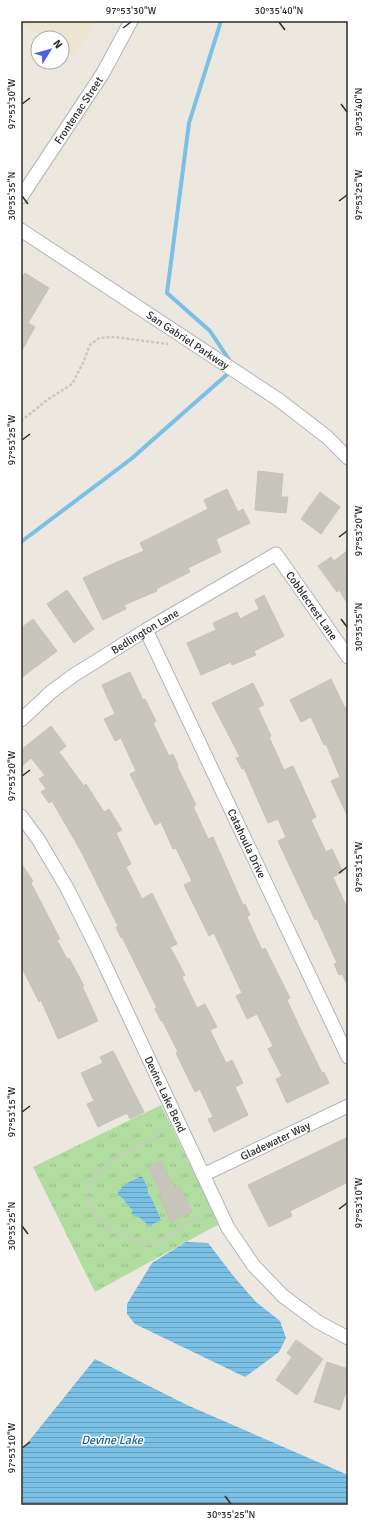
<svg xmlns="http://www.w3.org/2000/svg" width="369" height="1526" font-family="Signika,sans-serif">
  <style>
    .education { fill: #ece5d0 }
    .park { fill: url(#park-tufts) }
    .water { fill: url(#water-rules) }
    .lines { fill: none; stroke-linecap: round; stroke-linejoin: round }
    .stream { stroke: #7bc1e5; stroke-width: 4 }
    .building { fill: #c8c5bd; stroke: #c7c3b9 }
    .minor-casing { stroke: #b2b4be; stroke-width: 15 }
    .path { stroke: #c8c8c8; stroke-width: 2.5; stroke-dasharray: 3 2; stroke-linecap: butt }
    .minor { stroke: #fff; stroke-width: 13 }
    .ticks { fill: none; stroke: #2c2c2c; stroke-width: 1.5 }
    .labels { text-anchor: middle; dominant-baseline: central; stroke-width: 3; stroke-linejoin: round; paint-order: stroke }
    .street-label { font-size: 11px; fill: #2c2c2c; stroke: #fff }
    .water-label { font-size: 12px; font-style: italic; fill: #196092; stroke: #fff }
    .neatline { fill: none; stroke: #2c2c2c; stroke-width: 1.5 }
    .ticks-label { font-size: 10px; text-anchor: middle; fill: #2c2c2c }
  </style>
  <defs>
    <pattern id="park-tufts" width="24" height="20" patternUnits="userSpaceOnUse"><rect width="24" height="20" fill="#b1dea0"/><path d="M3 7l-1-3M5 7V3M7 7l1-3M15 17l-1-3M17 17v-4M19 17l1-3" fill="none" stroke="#98bf8a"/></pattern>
    <pattern id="water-rules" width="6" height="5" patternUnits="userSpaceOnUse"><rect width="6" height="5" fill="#7bc1e5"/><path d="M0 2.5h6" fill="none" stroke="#659dba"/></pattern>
  </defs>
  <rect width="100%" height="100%" fill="#ece7df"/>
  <polygon class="education" points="21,21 97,21 74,57 62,49 62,38 45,38 21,23"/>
  <polygon class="park" points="161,1105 219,1224 95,1292 33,1167"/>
  <g class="water">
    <path d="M142,1176L148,1189V1194L152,1199L161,1220L149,1226L139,1217L131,1214L133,1210C125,1205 127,1199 117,1195C122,1184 131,1181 142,1176Z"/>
    <polygon points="186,1242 208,1243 235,1278 256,1302 280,1321 286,1338 279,1352 245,1377 135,1324 127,1314 127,1304 152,1263"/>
    <polygon points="95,1359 187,1405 348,1475 348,1505 21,1505 21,1451"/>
  </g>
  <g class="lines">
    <g class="stream">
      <polyline points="221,21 189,123 167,293 210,331 232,364"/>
      <polyline points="21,542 131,459 231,371"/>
    </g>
  </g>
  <g class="building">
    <polygon points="25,273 49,288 28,323 35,327 21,352 21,279"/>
    <polygon points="258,471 283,474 281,497 288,497 286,513 255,510"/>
    <polygon points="227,489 238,512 243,509 250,523 216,539 221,552 188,568 190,572 156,589 157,591 124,605 126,609 103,620 83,578 117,562 144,551 140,543 208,509 204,500"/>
    <polygon points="320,492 340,507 321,534 301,519"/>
    <polygon points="348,550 348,604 339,590 337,592 318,566 331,557 334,561"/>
    <polygon points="67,590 94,629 74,643 47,604"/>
    <polygon points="264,595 284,636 254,651 256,655 232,665 231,662 201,675 187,643 216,630 213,623 237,612 240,619 259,609 255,600"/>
    <polygon points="33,619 57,651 21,678 21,628"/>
    <polygon points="130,672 143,700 145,699 156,721 153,723 169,756 173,754 178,765 177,766 196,805 193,806 208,839 213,837 243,905 245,904 250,915 247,917 262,950 265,948 290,998 287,1000 300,1028 322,1073 324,1072 329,1083 287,1103 276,1079 282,1076 268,1049 273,1046 257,1014 247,1019 236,996 242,993 214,933 209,936 184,885 192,881 176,848 173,849 161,822 155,825 130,774 136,771 121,738 115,741 104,719 115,714 102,685"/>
    <polygon points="331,679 345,708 348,706 348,817 331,781 340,777 326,744 324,745 311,717 301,722 290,700"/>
    <polygon points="253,683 264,705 258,708 271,736 269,737 284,770 293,766 316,817 311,820 326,852 332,849 343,872 333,877 348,910 348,986 342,974 339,975 334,964 337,963 317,919 315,920 278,841 286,837 278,819 268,823 244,768 242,769 236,758 240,757 212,703"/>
    <polygon points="51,726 66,746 59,752 84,786 86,784 104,812 109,809 122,830 116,833 131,864 126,867 142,899 152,893 177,944 170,947 185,975 182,977 197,1008 205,1004 217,1027 210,1030 226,1063 232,1060 243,1083 235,1087 248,1115 214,1132 208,1119 213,1117 200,1089 195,1092 190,1082 176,1053 178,1052 162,1020 161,1021 155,1009 157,1008 122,937 121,938 116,927 118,926 82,853 52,801 49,803 41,792 46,789 39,779 45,775 31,758 21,767 21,750"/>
    <polygon points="21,863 33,881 31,883 60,939 57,940 67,959 69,958 84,986 82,986 98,1021 58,1039 41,1000 39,1002 21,966"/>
    <polygon points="113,1051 144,1112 130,1119 127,1113 98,1127 87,1104 94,1101 81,1073 103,1063 100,1057"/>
    <polygon points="348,1137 348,1182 290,1211 292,1216 269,1227 248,1185"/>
    <polygon points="161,1161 175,1189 180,1187 192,1212 171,1222 159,1197 162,1195 148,1167"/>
    <polygon points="296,1340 323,1359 297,1395 276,1380 292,1357 287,1353"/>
    <polygon points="327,1362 348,1369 348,1386 340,1410 314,1402"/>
  </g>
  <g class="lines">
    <defs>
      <g id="minor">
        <path id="s1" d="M21,197L103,73L131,21"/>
        <path id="s2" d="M21,230L279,400L327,437L348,458"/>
        <path id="s3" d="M146,630L348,1057"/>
        <path id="s4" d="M21,720L51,692L74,675L146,630L276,554L348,657"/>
        <path id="s5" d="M21,816L38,839L67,888L95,944L228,1228L254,1266L283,1296L318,1322L348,1338"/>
        <path id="s6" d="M203,1175L348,1106"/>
      </g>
    </defs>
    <use href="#minor" class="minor-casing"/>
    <g class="path">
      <polyline points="21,421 47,400 72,384 83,363 90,345 99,338 114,337 168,344"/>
      <path d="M161,1128L156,1138L131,1149L98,1171C92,1179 85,1192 89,1203C94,1221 134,1247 153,1244C164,1243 171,1234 179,1229C188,1223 197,1217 206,1212"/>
    </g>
    <use href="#minor" class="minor"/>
  </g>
  <path class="ticks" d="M279,22L285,30M123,28L131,22M22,104L30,98M341,104L347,112M22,196L28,204M339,201L347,195M22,440L30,434M339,537L347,531M341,619L347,627M22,776L30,770M339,873L347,867M22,1112L30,1106M339,1209L347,1203M22,1226L28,1234M22,1448L30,1442M225,1496L231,1504"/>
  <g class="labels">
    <g class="street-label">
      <text stroke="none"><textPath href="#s1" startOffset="104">Frontenac Street</textPath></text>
      <text stroke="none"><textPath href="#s2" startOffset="200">San Gabriel Parkway</textPath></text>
      <text stroke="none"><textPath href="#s4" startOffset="368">Cobblecrest Lane</textPath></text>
      <text stroke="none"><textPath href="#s4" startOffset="153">Bedlington Lane</textPath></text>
      <text stroke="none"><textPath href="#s3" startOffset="236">Catahoula Drive</textPath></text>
      <text stroke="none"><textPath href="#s5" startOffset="314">Devine Lake Bend</textPath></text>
      <text stroke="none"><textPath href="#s6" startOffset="80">Gladewater Way</textPath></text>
    </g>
    <g class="water-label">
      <text x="112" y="1440">Devine Lake</text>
    </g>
  </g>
  <rect width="369" height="1526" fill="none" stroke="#ffffff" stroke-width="44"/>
  <g transform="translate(50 50) rotate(53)"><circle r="19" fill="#ffffff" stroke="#ababab"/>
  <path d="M0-3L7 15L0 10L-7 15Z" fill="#4d5feb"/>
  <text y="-6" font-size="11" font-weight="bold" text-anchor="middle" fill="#2c2c2c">N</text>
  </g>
  <rect x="22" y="22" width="325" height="1482" class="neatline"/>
  <g class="ticks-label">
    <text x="131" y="14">97°53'30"W</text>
    <text x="279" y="14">30°35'40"N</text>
    <text transform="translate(11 104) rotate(-90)" y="4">97°53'30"W</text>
    <text transform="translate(358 112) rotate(-90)" y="4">30°35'40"N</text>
    <text transform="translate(358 195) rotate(-90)" y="4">97°53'25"W</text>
    <text transform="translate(11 196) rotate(-90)" y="4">30°35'35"N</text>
    <text transform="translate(11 440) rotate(-90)" y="4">97°53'25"W</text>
    <text transform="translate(358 531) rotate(-90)" y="4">97°53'20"W</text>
    <text transform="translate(358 627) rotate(-90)" y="4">30°35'35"N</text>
    <text transform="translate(11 776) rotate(-90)" y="4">97°53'20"W</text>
    <text transform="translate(358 867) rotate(-90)" y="4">97°53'15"W</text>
    <text transform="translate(11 1112) rotate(-90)" y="4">97°53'15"W</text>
    <text transform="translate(358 1203) rotate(-90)" y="4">97°53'10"W</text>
    <text transform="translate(11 1226) rotate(-90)" y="4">30°35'25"N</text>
    <text transform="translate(11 1448) rotate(-90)" y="4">97°53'10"W</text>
    <text x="231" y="1518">30°35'25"N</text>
  </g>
</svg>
